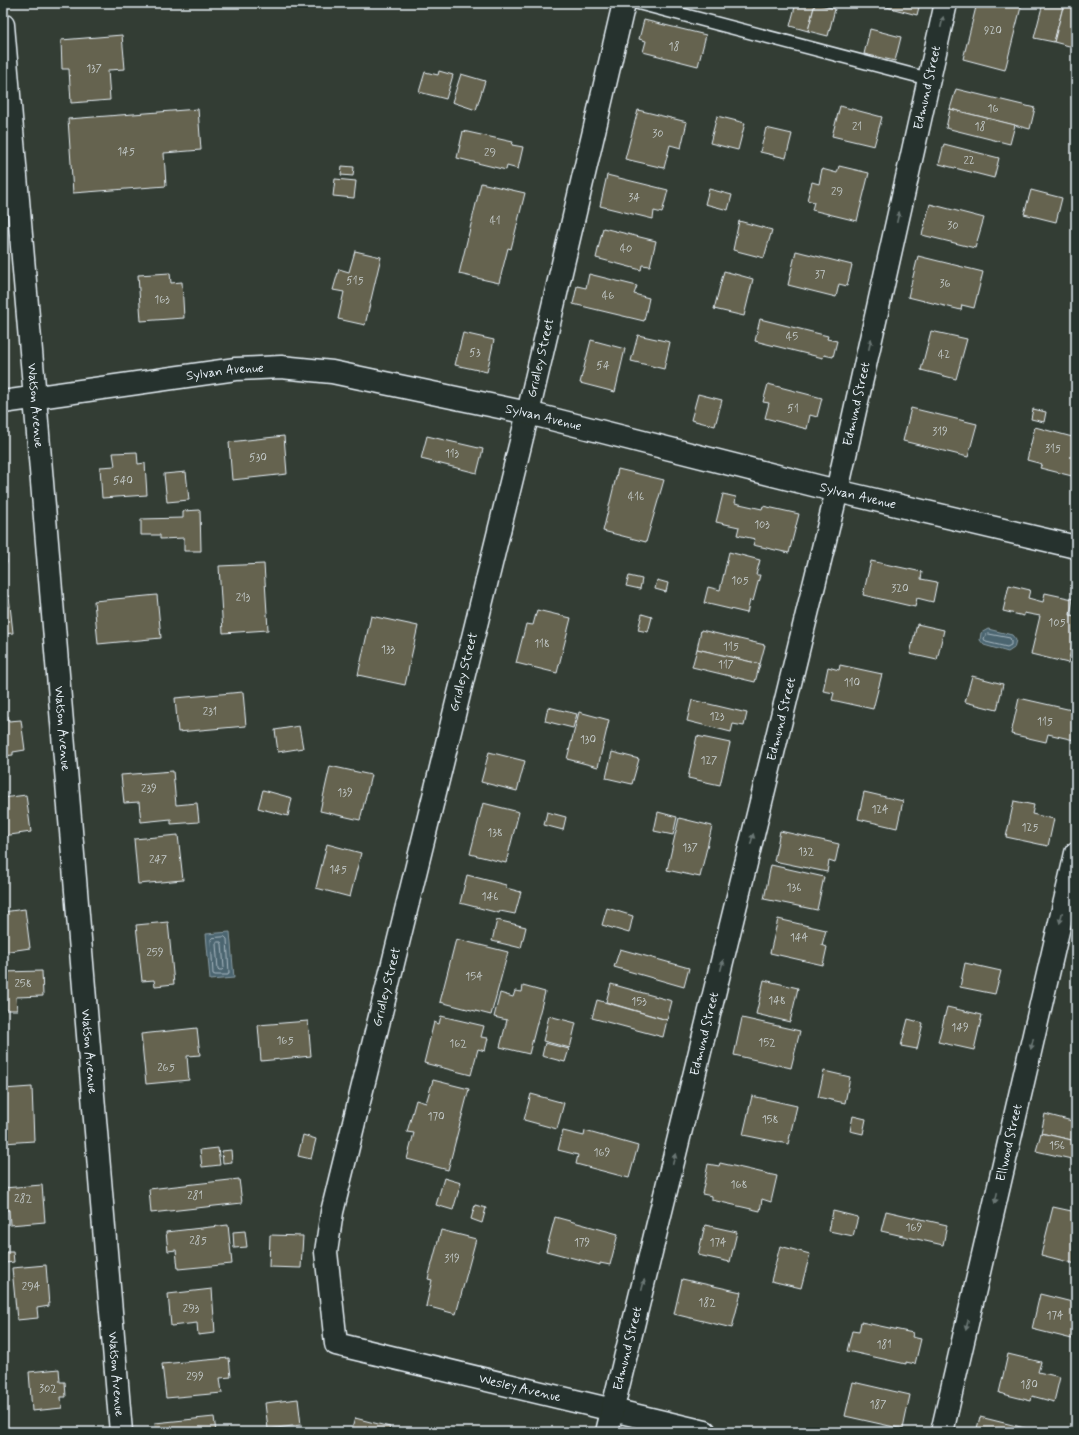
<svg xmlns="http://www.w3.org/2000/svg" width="1079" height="1435" font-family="Mynerve,sans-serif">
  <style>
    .water { fill: #4b6570; stroke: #8a9da6 }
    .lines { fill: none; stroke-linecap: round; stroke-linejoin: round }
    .shore { stroke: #a9b9c2; stroke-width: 1 }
    .building { fill: #65634f; stroke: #e8f1f8 }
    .lane-casing { stroke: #e8f1f8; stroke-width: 15 }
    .street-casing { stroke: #e8f1f8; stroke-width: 25 }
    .lane { stroke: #26332d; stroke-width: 12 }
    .street { stroke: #26332d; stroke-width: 22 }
    .oneway { fill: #6a7674 }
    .labels { text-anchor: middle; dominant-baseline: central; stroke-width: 3; stroke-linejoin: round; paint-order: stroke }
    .number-label { font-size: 11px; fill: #c7cece }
    .street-label { font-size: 13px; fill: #e8f1f8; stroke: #26332d }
  </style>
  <rect width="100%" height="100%" fill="#333d34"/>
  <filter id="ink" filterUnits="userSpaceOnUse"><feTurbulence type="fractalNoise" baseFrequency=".025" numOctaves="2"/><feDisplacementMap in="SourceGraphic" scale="8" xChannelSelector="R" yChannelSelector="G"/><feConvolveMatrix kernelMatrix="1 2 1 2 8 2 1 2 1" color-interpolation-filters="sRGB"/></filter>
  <g filter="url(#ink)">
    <g class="water">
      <polygon points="988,629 1012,635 1016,640 1014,648 1008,652 984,645 980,640 981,633"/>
      <polygon points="230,932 234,978 210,980 206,934"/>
    </g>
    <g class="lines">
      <g class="shore">
        <polygon points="989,634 1010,638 1011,641 1011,645 1007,647 986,642 984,639 985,636"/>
        <polygon points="225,937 227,939 229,973 228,975 215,975 213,974 211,939 212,938"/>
        <polygon points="218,942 221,942 222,944 224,968 222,970 219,970 218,969 216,944"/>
      </g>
    </g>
    <g class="building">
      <polygon points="796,3 815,3 808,31 790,26"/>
      <polygon points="815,3 835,9 828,36 808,31"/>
      <polygon points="880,3 920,3 917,15 879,5"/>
      <polygon points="977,3 1022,3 1005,70 963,59"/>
      <polygon points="1043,3 1064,3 1054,42 1034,38"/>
      <polygon points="1064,3 1076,3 1076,37 1073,47 1054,42"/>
      <polygon points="644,20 706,35 698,66 643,52 646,41 639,39"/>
      <polygon points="870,29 901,37 895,61 864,54"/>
      <polygon points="122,35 125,69 108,70 110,100 71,103 69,69 62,69 61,40"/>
      <polygon points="439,71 453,75 446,99 419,92 425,72 438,75"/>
      <polygon points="461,74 485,81 476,110 452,102"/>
      <polygon points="956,89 1035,108 1030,129 950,109"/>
      <polygon points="840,106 882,117 874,146 832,136"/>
      <polygon points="198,109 201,150 164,153 166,186 73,193 68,119"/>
      <polygon points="950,109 1015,125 1010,144 946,128"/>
      <polygon points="638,110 687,122 681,148 670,145 664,168 625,159"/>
      <polygon points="717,116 745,123 738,150 710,143"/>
      <polygon points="766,128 792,134 786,158 760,152"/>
      <polygon points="463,131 513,142 512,145 523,147 518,169 507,166 506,170 457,158"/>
      <polygon points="944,144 999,158 994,178 939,164"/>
      <polygon points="342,166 354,167 353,176 341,175"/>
      <polygon points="839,166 869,173 857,221 812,210 814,202 807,200 812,182 819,184 822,169 837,173"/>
      <polygon points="607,175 668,190 662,213 654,211 653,219 600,206"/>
      <polygon points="335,179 356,181 354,198 333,196"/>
      <polygon points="481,183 525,193 511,249 508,248 499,283 459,274"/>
      <polygon points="709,189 732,195 728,210 705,204"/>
      <polygon points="1031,190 1062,198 1056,222 1024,214"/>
      <polygon points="930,204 984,218 975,248 922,235"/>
      <polygon points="739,221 772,230 764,258 733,250"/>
      <polygon points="603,228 656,241 650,266 642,265 641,270 596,258"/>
      <polygon points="355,251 381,257 365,325 338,319 344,292 333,290 339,269 349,272"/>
      <polygon points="796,251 852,265 847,286 839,284 836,297 788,285"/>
      <polygon points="918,256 983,272 974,308 962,305 961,310 908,297"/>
      <polygon points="724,271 753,279 744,316 714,309"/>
      <polygon points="170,273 171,283 182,282 184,318 141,321 138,275"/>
      <polygon points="589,274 637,286 634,294 649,298 644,321 573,304 577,286 586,288"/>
      <polygon points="760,319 828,336 827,339 837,341 833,357 824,355 823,358 755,341"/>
      <polygon points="931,331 967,339 956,379 921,370"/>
      <polygon points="463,333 494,340 487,372 455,365"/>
      <polygon points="638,335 670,342 664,369 631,361"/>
      <polygon points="591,340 625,349 615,392 580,383"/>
      <polygon points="768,384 822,398 817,417 810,415 807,429 765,418 769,403 763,402"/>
      <polygon points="698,394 722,400 715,426 691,420"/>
      <polygon points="911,408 977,424 968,457 903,441"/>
      <polygon points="1033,409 1046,412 1044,422 1031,419"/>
      <polygon points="1035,427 1076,438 1076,477 1040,468 1042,464 1027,460"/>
      <polygon points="284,436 287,474 232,480 229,442"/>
      <polygon points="427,436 483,449 477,473 421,459"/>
      <polygon points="137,452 138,464 145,463 147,495 102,498 100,467 115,466 113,453"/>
      <polygon points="618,469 664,480 646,542 603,531"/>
      <polygon points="186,472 189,500 167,502 164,474"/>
      <polygon points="723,494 736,497 735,503 762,509 763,506 799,514 789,553 753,545 755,539 737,535 739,527 716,522"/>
      <polygon points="200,510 201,551 184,551 184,538 160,539 160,535 141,535 141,519 183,518 183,511"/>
      <polygon points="3,545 5,545 7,563 3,563"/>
      <polygon points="729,552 760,560 756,575 760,575 753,601 750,600 747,613 704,603 708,587 720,590"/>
      <polygon points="871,561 922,572 921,579 937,582 933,602 917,598 915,607 863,595"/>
      <polygon points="264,564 268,630 223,633 219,566"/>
      <polygon points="629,576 642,579 640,589 626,586"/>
      <polygon points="657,580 668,583 666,592 655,589"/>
      <polygon points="1009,585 1030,590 1028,598 1043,602 1045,593 1073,599 1070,615 1076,616 1076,629 1068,663 1031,654 1040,616 1024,613 1024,616 1003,611"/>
      <polygon points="157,595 161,638 98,644 94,601"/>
      <polygon points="9,596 13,633 3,634 3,597"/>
      <polygon points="537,610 571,618 557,673 516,663 526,624 533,625"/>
      <polygon points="642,614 652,617 648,632 638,630"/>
      <polygon points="371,616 418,626 405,685 358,675"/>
      <polygon points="917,624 944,630 937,660 910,654"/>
      <polygon points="701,630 765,645 760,664 697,649"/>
      <polygon points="697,649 760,664 755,682 692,667"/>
      <polygon points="840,665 882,674 873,709 832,700 834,693 823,691 828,667 839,670"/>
      <polygon points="972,676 1003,684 997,710 965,702"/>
      <polygon points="243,692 246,726 178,732 175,698"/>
      <polygon points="1019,698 1076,711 1076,733 1074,740 1048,734 1046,742 1011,734"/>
      <polygon points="692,700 747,713 744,726 733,724 731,732 687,721"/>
      <polygon points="548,707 577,714 573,728 545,721"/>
      <polygon points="579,712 609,720 598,767 567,759"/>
      <polygon points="8,716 9,721 21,720 25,750 13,752 13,755 3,756 3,717"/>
      <polygon points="299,726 303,748 278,752 275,730"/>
      <polygon points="697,736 730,743 720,785 688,778"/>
      <polygon points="489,752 525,761 517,791 481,782"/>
      <polygon points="612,752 639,759 632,784 606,778"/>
      <polygon points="330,766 371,775 360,820 320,811"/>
      <polygon points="173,771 176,805 197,803 199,822 171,824 171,819 141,822 139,802 124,803 121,775"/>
      <polygon points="263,790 292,798 288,816 258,808"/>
      <polygon points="864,792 903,801 897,828 858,819"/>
      <polygon points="26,795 31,832 3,836 3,798"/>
      <polygon points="1014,801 1034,805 1032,814 1054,819 1048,846 1006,837"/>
      <polygon points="483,803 519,812 506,863 470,854"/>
      <polygon points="547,812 566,817 563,830 544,825"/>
      <polygon points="658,812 677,817 673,835 654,831"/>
      <polygon points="679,818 712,826 700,877 667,870"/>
      <polygon points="780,831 839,844 835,863 829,861 827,872 774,861"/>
      <polygon points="178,835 183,880 138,884 134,839"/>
      <polygon points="327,844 361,853 350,897 316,888"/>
      <polygon points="771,865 824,877 817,910 764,899"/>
      <polygon points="467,875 506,885 506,888 521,892 515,914 500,911 499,913 460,903"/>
      <polygon points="607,908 633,916 629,933 602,925"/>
      <polygon points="25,909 30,948 3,952 3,912"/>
      <polygon points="778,919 826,930 822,945 827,947 823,965 770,953"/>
      <polygon points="497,920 526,927 521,948 492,941"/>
      <polygon points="168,922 174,984 155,986 154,980 142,981 136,925"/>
      <polygon points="456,939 508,952 491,1015 440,1002"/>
      <polygon points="620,949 689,968 684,987 614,967"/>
      <polygon points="965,963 1001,971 995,994 960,987"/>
      <polygon points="42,971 43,996 16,997 17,1010 3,1010 3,972"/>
      <polygon points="764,980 798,988 790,1022 756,1014"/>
      <polygon points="611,984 672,1001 667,1020 606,1002"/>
      <polygon points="523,986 545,992 529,1054 500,1047 507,1020 494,1017 500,993 513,997 515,991 522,992"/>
      <polygon points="597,1000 667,1020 663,1037 592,1018"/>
      <polygon points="947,1007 982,1015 974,1050 938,1042"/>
      <polygon points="441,1016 484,1026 481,1037 488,1038 485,1051 478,1049 471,1075 424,1063 434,1022 439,1024"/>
      <polygon points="549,1016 576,1023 570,1048 543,1041"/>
      <polygon points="742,1018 800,1031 791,1068 734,1055"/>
      <polygon points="908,1019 923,1023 917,1049 901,1046"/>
      <polygon points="308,1021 311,1056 261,1061 258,1025"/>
      <polygon points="197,1028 200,1055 187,1056 189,1080 146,1084 141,1034"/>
      <polygon points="545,1043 569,1049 565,1062 542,1056"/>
      <polygon points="824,1071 850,1077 845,1103 818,1097"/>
      <polygon points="433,1080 469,1089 448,1170 407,1159 414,1133 407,1132 416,1100 426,1103"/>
      <polygon points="32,1087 34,1141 3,1143 3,1089"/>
      <polygon points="531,1094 564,1103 557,1129 524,1120"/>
      <polygon points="752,1096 797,1106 788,1144 743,1135"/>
      <polygon points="1045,1114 1076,1122 1076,1141 1041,1133"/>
      <polygon points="853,1116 866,1119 863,1134 850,1131"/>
      <polygon points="563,1131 584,1136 585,1131 638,1146 629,1178 576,1164 578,1155 558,1150"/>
      <polygon points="1041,1133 1076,1141 1076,1160 1036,1151"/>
      <polygon points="303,1135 316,1139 311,1159 298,1156"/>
      <polygon points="218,1148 220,1165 202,1167 200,1150"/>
      <polygon points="231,1150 232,1162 223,1163 222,1151"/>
      <polygon points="720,1163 777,1176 771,1202 762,1199 760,1211 712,1200 712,1196 702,1194 708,1164 719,1166"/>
      <polygon points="444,1178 461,1183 453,1210 436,1205"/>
      <polygon points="239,1179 242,1203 151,1213 149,1189"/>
      <polygon points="42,1185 45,1222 10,1225 9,1210 3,1210 3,1188"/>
      <polygon points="475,1205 486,1208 482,1223 471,1219"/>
      <polygon points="1053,1207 1076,1212 1076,1264 1041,1255"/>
      <polygon points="833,1211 858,1217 853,1236 829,1231"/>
      <polygon points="886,1211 947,1225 943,1245 881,1231"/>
      <polygon points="555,1217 618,1234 610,1265 600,1263 600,1265 546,1251"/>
      <polygon points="228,1225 232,1264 178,1269 176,1250 168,1251 166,1232"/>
      <polygon points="705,1225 737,1232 730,1262 698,1255"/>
      <polygon points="441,1230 476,1239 456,1314 426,1306 432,1280 428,1279"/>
      <polygon points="245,1231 247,1247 234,1248 233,1232"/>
      <polygon points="270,1235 303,1236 301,1268 269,1267"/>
      <polygon points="780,1246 810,1254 801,1288 771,1281"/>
      <polygon points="4,1252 13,1252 14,1262 5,1263"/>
      <polygon points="46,1265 49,1306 37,1308 38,1318 17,1320 12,1268"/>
      <polygon points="682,1279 741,1292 732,1328 674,1314"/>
      <polygon points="212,1289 215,1333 198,1335 197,1323 171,1326 168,1294"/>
      <polygon points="1040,1294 1076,1303 1076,1340 1032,1329"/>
      <polygon points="861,1322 913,1333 912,1337 921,1339 915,1364 906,1362 906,1364 847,1351 852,1331 859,1332"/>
      <polygon points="1008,1354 1041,1362 1038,1372 1060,1377 1054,1402 1032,1396 1031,1401 999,1393"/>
      <polygon points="229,1358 231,1377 220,1378 222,1393 166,1398 162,1364"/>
      <polygon points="59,1369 60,1382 65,1382 66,1397 61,1397 62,1408 32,1411 29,1372"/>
      <polygon points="853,1382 910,1395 903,1429 845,1416"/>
      <polygon points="298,1399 301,1425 268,1429 265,1403"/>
      <polygon points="214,1417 216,1432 156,1432 155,1423"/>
      <polygon points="980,1417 1041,1432 976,1432"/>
      <polygon points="355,1418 390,1427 388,1432 351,1432"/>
    </g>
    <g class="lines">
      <defs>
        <polyline id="lane" points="638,3 929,79"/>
        <g id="street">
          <path id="s1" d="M624,3L528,413L332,1212L326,1252L336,1344L705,1432"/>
          <path id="s2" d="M3,25L35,398L121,1432"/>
          <path id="s3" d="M3,402L236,369L281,367L332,372L528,413L837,491L1076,547"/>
          <path id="s4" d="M607,1432L837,491L946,3"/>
          <path id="s5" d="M942,1432L1076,853"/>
        </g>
      </defs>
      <use href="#lane" class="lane-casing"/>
      <use href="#street" class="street-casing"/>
      <use href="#lane" class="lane"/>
      <use href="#street" class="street"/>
    </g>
    <defs><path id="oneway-solid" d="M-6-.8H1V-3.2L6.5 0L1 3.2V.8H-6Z"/></defs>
    <g class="oneway">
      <use href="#oneway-solid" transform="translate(942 22) rotate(-77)"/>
      <use href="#oneway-solid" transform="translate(898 217) rotate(-77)"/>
      <use href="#oneway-solid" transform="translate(870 344) rotate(-77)"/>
      <use href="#oneway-solid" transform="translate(752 839) rotate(-76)"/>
      <use href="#oneway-solid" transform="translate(1061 918) rotate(103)"/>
      <use href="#oneway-solid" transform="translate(722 965) rotate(-76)"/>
      <use href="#oneway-solid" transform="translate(1032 1044) rotate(103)"/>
      <use href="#oneway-solid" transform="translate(674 1159) rotate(-76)"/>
      <use href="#oneway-solid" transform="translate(996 1198) rotate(103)"/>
      <use href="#oneway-solid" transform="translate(643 1285) rotate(-76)"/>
      <use href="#oneway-solid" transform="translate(967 1325) rotate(103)"/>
    </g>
  </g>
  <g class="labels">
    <g class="number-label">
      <text x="993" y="31">920</text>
      <text x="674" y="47">18</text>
      <text x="94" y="69">137</text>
      <text x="993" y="109">16</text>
      <text x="857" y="127">21</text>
      <text x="980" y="127">18</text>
      <text x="658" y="134">30</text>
      <text x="126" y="152">145</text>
      <text x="490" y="153">29</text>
      <text x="969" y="161">22</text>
      <text x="837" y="192">29</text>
      <text x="634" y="198">34</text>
      <text x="495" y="221">41</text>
      <text x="953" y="226">30</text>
      <text x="626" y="249">40</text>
      <text x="820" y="275">37</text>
      <text x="355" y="281">515</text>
      <text x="945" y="284">36</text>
      <text x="608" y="296">46</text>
      <text x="162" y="300">163</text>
      <text x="792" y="337">45</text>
      <text x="475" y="353">53</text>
      <text x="944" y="355">42</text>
      <text x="603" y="366">54</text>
      <text x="793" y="409">51</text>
      <text x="940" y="432">319</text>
      <text x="1053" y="449">315</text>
      <text x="452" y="454">113</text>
      <text x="258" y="458">530</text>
      <text x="123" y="481">540</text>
      <text x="636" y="497">416</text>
      <text x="762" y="525">103</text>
      <text x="740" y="581">105</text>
      <text x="900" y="589">320</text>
      <text x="243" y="598">213</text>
      <text x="1057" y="623">105</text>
      <text x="542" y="644">118</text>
      <text x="731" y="647">115</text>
      <text x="388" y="650">133</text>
      <text x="726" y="665">117</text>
      <text x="852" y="683">110</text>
      <text x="210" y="712">231</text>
      <text x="717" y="717">123</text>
      <text x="1045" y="722">115</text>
      <text x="588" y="740">130</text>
      <text x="709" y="761">127</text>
      <text x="149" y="789">239</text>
      <text x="345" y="793">139</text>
      <text x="880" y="810">124</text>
      <text x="1030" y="828">125</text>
      <text x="495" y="833">138</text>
      <text x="690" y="848">137</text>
      <text x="806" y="852">132</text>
      <text x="158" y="860">247</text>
      <text x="338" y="870">145</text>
      <text x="794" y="888">136</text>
      <text x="490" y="897">146</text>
      <text x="799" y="938">144</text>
      <text x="155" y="953">259</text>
      <text x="474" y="977">154</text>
      <text x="23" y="984">258</text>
      <text x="777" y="1001">148</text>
      <text x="639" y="1002">153</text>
      <text x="960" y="1028">149</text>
      <text x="285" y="1041">165</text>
      <text x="767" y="1043">152</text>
      <text x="458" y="1044">162</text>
      <text x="166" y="1068">265</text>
      <text x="436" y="1117">170</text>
      <text x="770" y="1120">158</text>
      <text x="1057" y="1146">156</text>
      <text x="602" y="1153">169</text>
      <text x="739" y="1185">168</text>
      <text x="195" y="1196">281</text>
      <text x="23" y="1199">282</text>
      <text x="914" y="1228">169</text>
      <text x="198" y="1241">285</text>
      <text x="582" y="1243">179</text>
      <text x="718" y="1243">174</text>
      <text x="452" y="1259">319</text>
      <text x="31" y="1287">294</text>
      <text x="707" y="1303">182</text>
      <text x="191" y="1309">293</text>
      <text x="1055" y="1316">174</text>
      <text x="884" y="1345">181</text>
      <text x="195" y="1377">299</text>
      <text x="1029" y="1385">180</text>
      <text x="48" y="1389">302</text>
      <text x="878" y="1405">187</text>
    </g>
    <g class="street-label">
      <text stroke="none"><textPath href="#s4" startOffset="1382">Edmund Street</textPath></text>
      <text transform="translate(541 358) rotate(-77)">Gridley Street</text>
      <text stroke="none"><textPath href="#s3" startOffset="224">Sylvan Avenue</textPath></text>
      <text stroke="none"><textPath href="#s4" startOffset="1058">Edmund Street</textPath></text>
      <text stroke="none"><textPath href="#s2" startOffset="382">Watson Avenue</textPath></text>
      <text stroke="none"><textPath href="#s3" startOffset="548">Sylvan Avenue</textPath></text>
      <text stroke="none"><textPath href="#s3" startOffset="872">Sylvan Avenue</textPath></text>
      <text transform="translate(464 672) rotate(-76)">Gridley Street</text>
      <text stroke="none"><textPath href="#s4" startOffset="734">Edmund Street</textPath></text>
      <text stroke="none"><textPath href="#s2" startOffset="706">Watson Avenue</textPath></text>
      <text transform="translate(387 987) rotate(-76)">Gridley Street</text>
      <text stroke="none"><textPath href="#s4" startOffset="410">Edmund Street</textPath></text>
      <text stroke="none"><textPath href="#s2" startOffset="1030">Watson Avenue</textPath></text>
      <text stroke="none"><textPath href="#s5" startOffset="297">Ellwood Street</textPath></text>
      <text stroke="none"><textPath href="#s4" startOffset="86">Edmund Street</textPath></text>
      <text stroke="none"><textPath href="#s2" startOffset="1354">Watson Avenue</textPath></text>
      <text stroke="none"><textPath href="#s1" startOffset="1566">Wesley Avenue</textPath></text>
    </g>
  </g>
  <rect width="1079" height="1435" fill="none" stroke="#26332d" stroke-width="16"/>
  <rect x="8" y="8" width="1063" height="1419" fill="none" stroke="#e8f1f8" stroke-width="1.5" filter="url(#ink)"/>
</svg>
